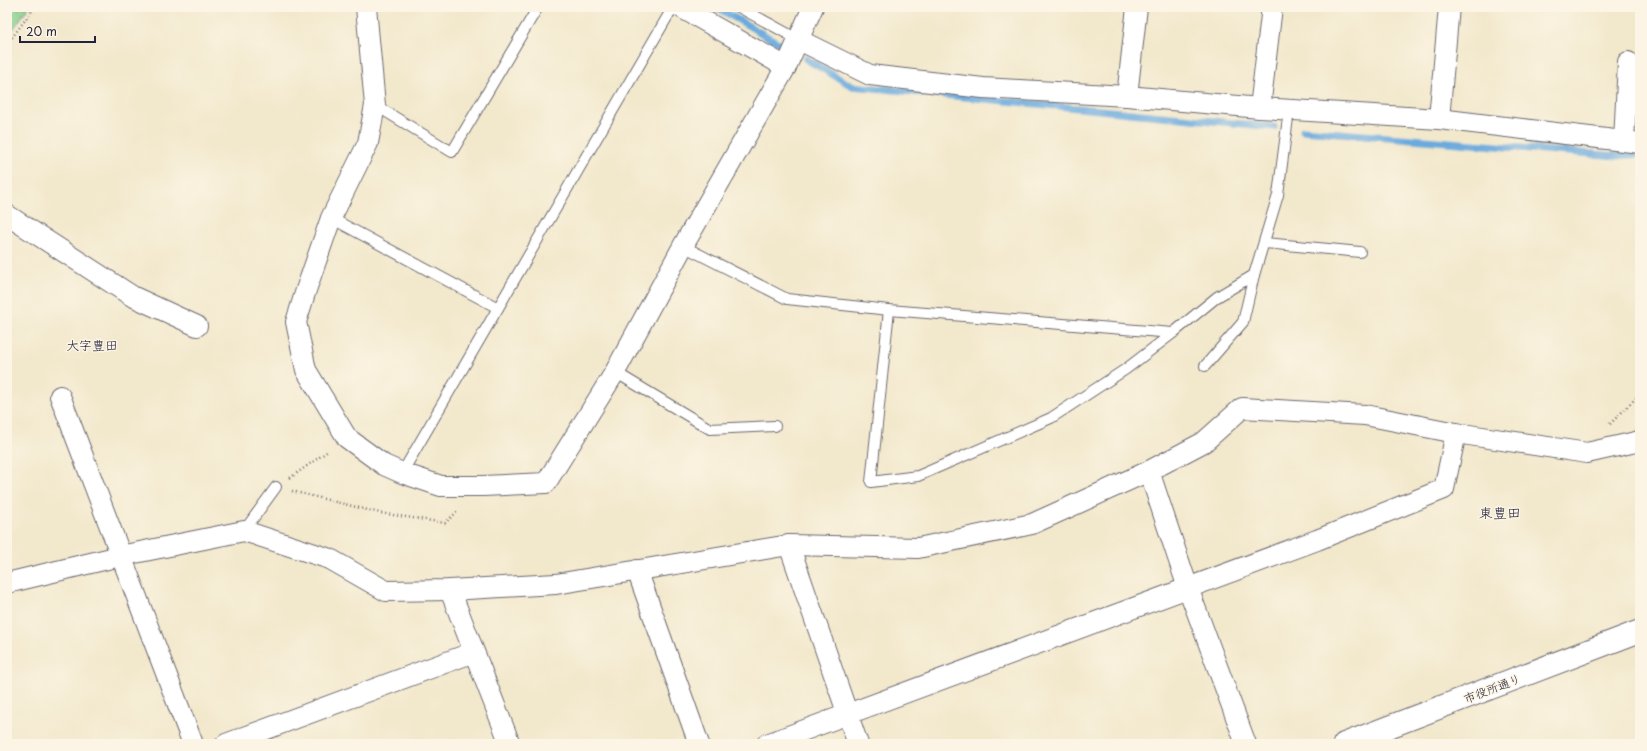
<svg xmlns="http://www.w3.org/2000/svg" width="1647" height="751" font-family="'Playpen Sans','Klee One',sans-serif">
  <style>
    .grass { fill: url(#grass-dots); stroke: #547964 }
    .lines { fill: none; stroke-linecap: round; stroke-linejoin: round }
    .stream { stroke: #6baade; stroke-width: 7 }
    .service-casing { stroke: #6b676e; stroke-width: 12 }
    .minor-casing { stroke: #6b676e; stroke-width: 22 }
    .tertiary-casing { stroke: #6b676e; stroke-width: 24 }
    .path { stroke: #6b676e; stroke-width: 2.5; stroke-dasharray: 1 3; stroke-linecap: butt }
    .service { stroke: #fff; stroke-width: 10 }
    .minor { stroke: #fff; stroke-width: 20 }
    .tertiary { stroke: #fff; stroke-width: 22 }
    .labels { text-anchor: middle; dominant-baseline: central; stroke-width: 3; stroke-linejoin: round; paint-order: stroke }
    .street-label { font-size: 12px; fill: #22223b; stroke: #fcf5e5 }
    .neighbourhood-label { font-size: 13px; fill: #22223b; stroke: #fcf5e5 }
    .quarter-label { font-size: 14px; fill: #22223b; stroke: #fcf5e5 }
  </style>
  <defs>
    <pattern id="grass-dots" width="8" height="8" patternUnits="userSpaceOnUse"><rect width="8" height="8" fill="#85d08e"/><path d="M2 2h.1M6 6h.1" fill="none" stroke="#73b27b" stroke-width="1.8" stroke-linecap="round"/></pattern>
  </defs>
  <rect width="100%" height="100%" fill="#fcf5e5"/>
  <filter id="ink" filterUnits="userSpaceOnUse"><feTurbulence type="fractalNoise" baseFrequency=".025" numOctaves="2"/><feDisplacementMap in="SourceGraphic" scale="8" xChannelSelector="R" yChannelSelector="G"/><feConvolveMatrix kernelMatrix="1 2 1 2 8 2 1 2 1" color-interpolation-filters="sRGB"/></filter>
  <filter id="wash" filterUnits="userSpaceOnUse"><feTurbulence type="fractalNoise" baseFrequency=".012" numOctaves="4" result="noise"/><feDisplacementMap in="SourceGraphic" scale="16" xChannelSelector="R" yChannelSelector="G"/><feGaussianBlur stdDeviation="0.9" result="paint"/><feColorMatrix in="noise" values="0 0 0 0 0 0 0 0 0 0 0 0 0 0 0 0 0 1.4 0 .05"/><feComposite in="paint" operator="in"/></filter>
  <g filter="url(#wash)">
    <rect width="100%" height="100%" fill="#f2e8cc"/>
    <polygon class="grass" points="7,7 29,7 7,38"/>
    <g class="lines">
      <g class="stream">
        <polyline points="716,7 782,45"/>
        <polyline points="806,59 852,86 1274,127"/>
        <polyline points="1303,130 1617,156 1640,154"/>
      </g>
    </g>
  </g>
  <g filter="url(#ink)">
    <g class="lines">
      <defs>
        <g id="service">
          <polyline points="739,7 799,40"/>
          <polyline points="375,105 452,152 538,7"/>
          <polyline points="331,218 498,308"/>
          <polyline points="1265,243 1360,252"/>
          <polyline points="683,246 787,299 889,310 1173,333"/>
          <polyline points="889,310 871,482 918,476 1051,418 1126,369 1173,333 1217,297 1254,275"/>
          <polyline points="1205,366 1243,322 1254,275 1278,195 1289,110"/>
          <polyline points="615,372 710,429 775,426"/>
          <polyline points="402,473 673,7"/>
          <polyline points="244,531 276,487"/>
        </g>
        <g id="minor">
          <polyline points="366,7 375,105 368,143 331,218 306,290 296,322 306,370 347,438 384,465 402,473 441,486 483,486 546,483 615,372 683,246 786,67 813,7"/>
          <polyline points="680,7 786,67"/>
          <polyline points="799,40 870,75 983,88 1127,96 1260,108 1439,119 1640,143"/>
          <polyline points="1127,96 1137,7"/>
          <polyline points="1260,108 1272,7"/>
          <polyline points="1439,119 1449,7"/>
          <polyline points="1624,141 1628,62"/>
          <polyline points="7,215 132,296 197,326"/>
          <polyline points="60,396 193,744"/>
          <polyline points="1149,471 1188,588 1246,744"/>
          <polyline points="789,545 858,744"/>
          <polyline points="637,570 699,744"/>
          <polyline points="7,583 120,556 244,531 330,559 386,591 450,590 556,584 789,545 918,548 1032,524 1149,471 1204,442 1242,408 1365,415 1456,433 1587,453 1640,441"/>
          <polyline points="450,590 510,744"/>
          <polyline points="226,744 474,652"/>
          <polyline points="767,744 1317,540 1444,489 1456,433"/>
        </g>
        <polyline id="tertiary" points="1344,744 1640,631"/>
      </defs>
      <use href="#service" class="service-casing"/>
      <use href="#minor" class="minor-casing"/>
      <use href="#tertiary" class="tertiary-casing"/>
      <g class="path">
        <polyline points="7,44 35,7"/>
        <polyline points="1610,424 1640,394"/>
        <polyline points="290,478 328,451"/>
        <polyline points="292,491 380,513 445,523 459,510"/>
      </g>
      <use href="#service" class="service"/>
      <use href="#minor" class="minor"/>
      <use href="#tertiary" class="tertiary"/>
    </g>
  </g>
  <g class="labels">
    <g class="street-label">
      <text transform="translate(1492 688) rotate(-21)">市役所通り</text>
    </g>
    <g class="neighbourhood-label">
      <text x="92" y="344">大字豊田</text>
    </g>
    <g class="quarter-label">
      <text x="1500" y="512">東豊田</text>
    </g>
  </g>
  <rect width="1647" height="751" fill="none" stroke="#fcf5e5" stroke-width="24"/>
  <path d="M20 36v6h75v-6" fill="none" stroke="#22223b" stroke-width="2"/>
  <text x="26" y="36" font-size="12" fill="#22223b" stroke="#fcf5e5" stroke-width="3" paint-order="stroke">20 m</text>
</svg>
